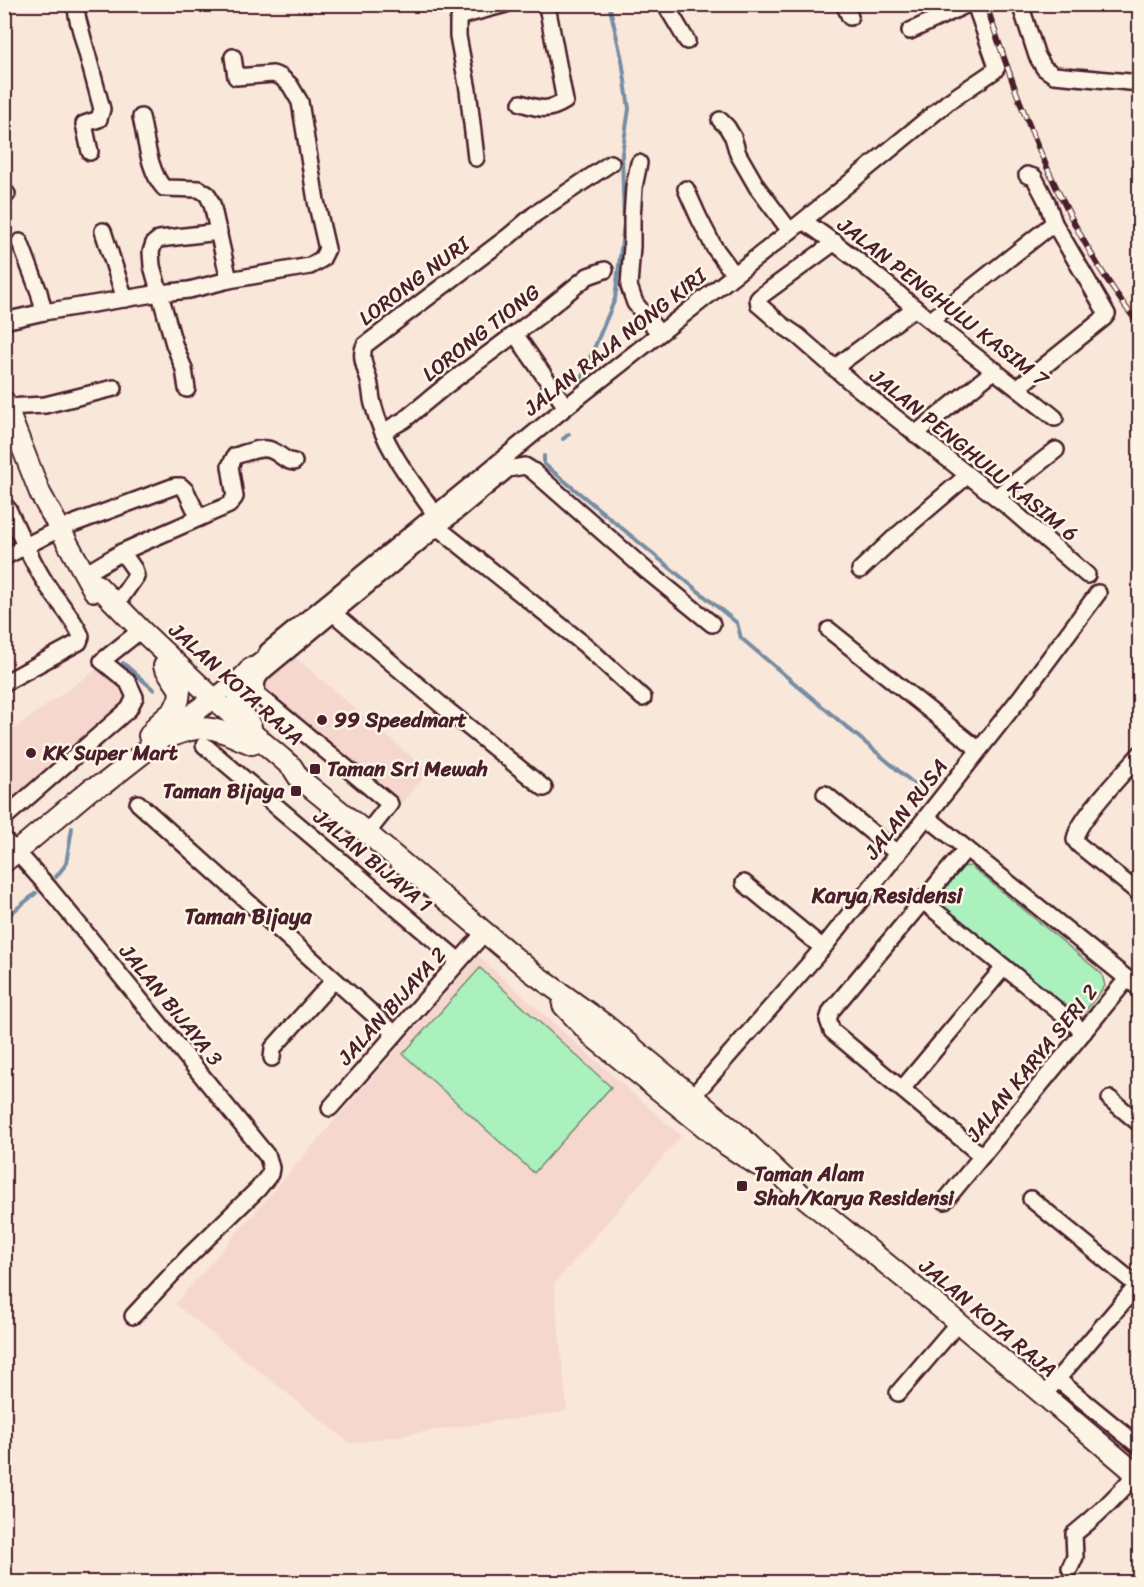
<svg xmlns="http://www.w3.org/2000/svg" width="1144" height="1587" font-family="Sriracha,sans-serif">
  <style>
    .built { fill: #f5d7cd }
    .green { fill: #aaf1bd; stroke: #7a8874; stroke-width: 1.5 }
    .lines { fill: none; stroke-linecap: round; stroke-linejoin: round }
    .stream { stroke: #768da4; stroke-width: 4 }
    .minor-casing { stroke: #4a1f2b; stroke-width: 20 }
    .major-casing { stroke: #4a1f2b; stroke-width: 24 }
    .minor { stroke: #fcf5e5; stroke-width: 15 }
    .major { stroke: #fcf5e5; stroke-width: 20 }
    .rail-casing { stroke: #4a1f2b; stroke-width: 6 }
    .rail { stroke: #fcf5e5; stroke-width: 4; stroke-dasharray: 11; stroke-linecap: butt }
    .poi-dot { fill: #4a1f2b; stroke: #fcf5e5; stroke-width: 2 }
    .labels { text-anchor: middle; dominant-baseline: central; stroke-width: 5; stroke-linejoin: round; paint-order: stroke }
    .street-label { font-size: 21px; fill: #4a1f2b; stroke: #fcf5e5 }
    .poi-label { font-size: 21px; font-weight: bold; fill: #4a1f2b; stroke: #fcf5e5; text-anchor: start }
    .neighbourhood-label { font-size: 22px; font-weight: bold; fill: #4a1f2b; stroke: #fcf5e5 }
  </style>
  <rect width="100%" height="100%" fill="#f9e7da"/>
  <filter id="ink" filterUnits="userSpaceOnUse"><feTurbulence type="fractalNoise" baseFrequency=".0167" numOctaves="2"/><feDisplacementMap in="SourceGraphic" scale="12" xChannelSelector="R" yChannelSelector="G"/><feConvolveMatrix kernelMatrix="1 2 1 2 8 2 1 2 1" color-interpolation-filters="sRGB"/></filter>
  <g filter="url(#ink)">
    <g class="built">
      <polygon points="290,653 429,772 402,802 393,801 262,692 263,676"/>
      <polygon points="101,666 124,686 126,706 5,814 4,736"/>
      <polygon points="478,956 681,1136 554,1284 567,1411 350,1443 175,1304"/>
    </g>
    <g class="green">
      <polygon points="971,866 1102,974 1105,986 1076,1023 932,903 961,867"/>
      <polygon points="480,968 611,1087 534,1173 403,1054"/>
    </g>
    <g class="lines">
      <g class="stream">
        <polyline points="579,384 615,299 624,224 622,154 629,109 622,60 609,4"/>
        <polyline points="563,439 569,434"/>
        <polyline points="544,456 544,464 737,623 741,638 925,793"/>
        <polyline points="123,663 154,690"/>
        <polyline points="56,877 66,864 72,828"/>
        <polyline points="4,919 36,893"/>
      </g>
      <defs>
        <g id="minor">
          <polyline points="75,4 78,20 102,109 99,119 84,124 90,152"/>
          <polyline points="465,4 458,22 458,36 468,90 476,158"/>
          <polyline points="665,4 687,41"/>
          <polyline points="844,4 850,17"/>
          <polyline points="1020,4 1037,56 1044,68 1054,75 1140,83"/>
          <polyline points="461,16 506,4"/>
          <polyline points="910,31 968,4"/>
          <path d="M521,103C539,109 548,112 565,101L548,11L544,4"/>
          <path d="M141,117C146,139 149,172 164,188L199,189L207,194L212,204L229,280"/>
          <polyline points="720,120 727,127 733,137 738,154 757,187 790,231"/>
          <polyline points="639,163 634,187 632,219 632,246 629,286 635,303 659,333"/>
          <polyline points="686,189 699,218 714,247 734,274"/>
          <polyline points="4,195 7,194"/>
          <path d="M803,221C843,247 879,277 915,308C960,346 1009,381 1055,418"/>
          <polyline points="103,231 125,299"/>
          <polyline points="20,242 39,292 44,312"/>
          <polyline points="835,242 761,296 758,299 759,305 782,325 798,336 853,384 1007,506 1087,575"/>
          <polyline points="931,320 1054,223"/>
          <polyline points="4,321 44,312 160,293 189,290 229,280 310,266 322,259 327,249 316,201 300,102 290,85 281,77 273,74 236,77 233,57"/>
          <polyline points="515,334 566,407"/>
          <polyline points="834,368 915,308"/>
          <polyline points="1017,388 1104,318 1107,314 1054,223 1047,202 1034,177 1027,175"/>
          <polyline points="187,389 184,369 174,344 152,266 151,252 154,243 159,239 219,232"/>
          <polyline points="7,407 45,405 114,388"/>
          <polyline points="383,432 404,420 443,388 540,315 588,276 605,270"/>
          <polyline points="915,434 995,370"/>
          <polyline points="996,497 1056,450"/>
          <path d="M4,505L8,509C20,534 31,561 47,585C58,602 73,617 81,636L79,642L4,683"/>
          <path d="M435,514C410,479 384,447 373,404C371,397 371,388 369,381C366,369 359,356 365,345L509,236L535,214L611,163"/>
          <polyline points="437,527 585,645 643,698"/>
          <polyline points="4,557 59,529 175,486 181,486 186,491 199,518"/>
          <polyline points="860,570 894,538 968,475"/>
          <path d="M85,574L122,552L151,539L229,505L235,497L230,466L235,456C246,453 262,445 273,451C282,455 284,461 294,462"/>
          <polyline points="116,605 136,576 134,569 122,552"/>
          <polyline points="333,613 446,709 544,788"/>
          <polyline points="829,630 978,749"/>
          <polyline points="213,698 264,658 268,651 566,407 803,221 948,102 994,71 997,67 975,4"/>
          <polyline points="204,745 459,961"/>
          <path d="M1140,754C1126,771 1076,821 1075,840L1079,845L1140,894"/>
          <polyline points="825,794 898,854"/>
          <polyline points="138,803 395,1034"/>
          <polyline points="927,817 1140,989"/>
          <polyline points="4,818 129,709 135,697 128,682 102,661 141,630"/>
          <path d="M367,833L390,804L257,694C255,682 257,677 266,669L508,469L525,466L533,471L647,571L712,624"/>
          <polyline points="4,840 17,852 49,888 268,1157 271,1168 270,1174 258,1189 188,1257 133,1316"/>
          <polyline points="966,849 831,1011 828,1020 832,1031 982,1156"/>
          <polyline points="744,883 823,948"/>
          <polyline points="923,901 1084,1032"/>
          <polyline points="272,1058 273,1048 334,980"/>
          <polyline points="902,1089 1004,967"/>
          <polyline points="1110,1099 1140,1124"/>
          <polyline points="686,1104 823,948 1020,698 1098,593"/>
          <polyline points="330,1108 485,932"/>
          <polyline points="1031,1199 1140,1288"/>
          <polyline points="945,1201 1127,979"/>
          <polyline points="1057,1379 1140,1447"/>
          <polyline points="898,1393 958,1323"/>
          <polyline points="1044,1395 1140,1282"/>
          <path d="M1070,1568L1075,1557L1074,1534C1097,1516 1117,1496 1136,1474"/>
        </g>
        <g id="major">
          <polyline points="4,401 40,493 94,591"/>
          <polyline points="89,580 98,586 141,630 213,698 253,734 292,767 299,778 367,833 533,973 604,1024 739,1135 804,1197 948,1314 1140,1477"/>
          <path d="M251,727C244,715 233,698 239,684C241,678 248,673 251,668"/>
          <polyline points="149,736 157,725 174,710 179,699 180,690 164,666"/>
          <path d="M172,736C210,721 217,730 252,744"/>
          <polyline points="4,862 91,789 105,783 213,698"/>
          <polyline points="563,1005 593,1037 728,1146 757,1165"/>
        </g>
      </defs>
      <use href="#minor" class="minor-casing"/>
      <use href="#major" class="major-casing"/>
      <use href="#minor" class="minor"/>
      <use href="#major" class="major"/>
      <defs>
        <path id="rail" d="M986,4C1022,116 1067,233 1140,326"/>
      </defs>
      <use href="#rail" class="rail-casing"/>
      <use href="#rail" class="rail"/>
    </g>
  </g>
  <g class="poi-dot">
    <circle cx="322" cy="720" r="6"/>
    <circle cx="31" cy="753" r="6"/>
    <rect x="309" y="763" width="12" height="12" rx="3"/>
    <rect x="290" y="785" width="12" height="12" rx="3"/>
    <rect x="736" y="1180" width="12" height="12" rx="3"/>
  </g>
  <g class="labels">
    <g class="street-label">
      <text transform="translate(414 281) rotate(-37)">LORONG NURI</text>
      <text transform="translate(943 302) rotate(38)">JALAN PENGHULU KASIM 7</text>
      <text transform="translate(481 333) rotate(-38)">LORONG TIONG</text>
      <text transform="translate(615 342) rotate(-38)">JALAN RAJA NONG KIRI</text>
      <text transform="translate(974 455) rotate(39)">JALAN PENGHULU KASIM 6</text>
      <text transform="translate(236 684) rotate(42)">JALAN KOTA RAJA</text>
      <text transform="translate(906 809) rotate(-52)">JALAN RUSA</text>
      <text transform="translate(373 861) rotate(40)">JALAN BIJAYA 1</text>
      <text transform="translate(171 1005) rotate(51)">JALAN BIJAYA 3</text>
      <text transform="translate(392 1006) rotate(-48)">JALAN BIJAYA 2</text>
      <text transform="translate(1032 1063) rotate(-51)">JALAN KARYA SERI 2</text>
      <text transform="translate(988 1318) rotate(40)">JALAN KOTA RAJA</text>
    </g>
    <g class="poi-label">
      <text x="334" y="720">99 Speedmart</text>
      <text x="43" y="753">KK Super Mart</text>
      <text x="327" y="769">Taman Sri Mewah</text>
      <text x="284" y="791" text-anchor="end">Taman Bijaya</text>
      <text x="754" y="1174">Taman Alam<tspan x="754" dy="24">Shah/Karya Residensi</tspan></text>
    </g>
    <g class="neighbourhood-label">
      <text x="887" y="895">Karya Residensi</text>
      <text x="248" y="916">Taman Bijaya</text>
    </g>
  </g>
  <rect width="1144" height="1587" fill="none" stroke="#fcf5e5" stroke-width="24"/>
  <rect x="12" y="12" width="1120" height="1563" fill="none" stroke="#4a1f2b" stroke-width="2" filter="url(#ink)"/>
</svg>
